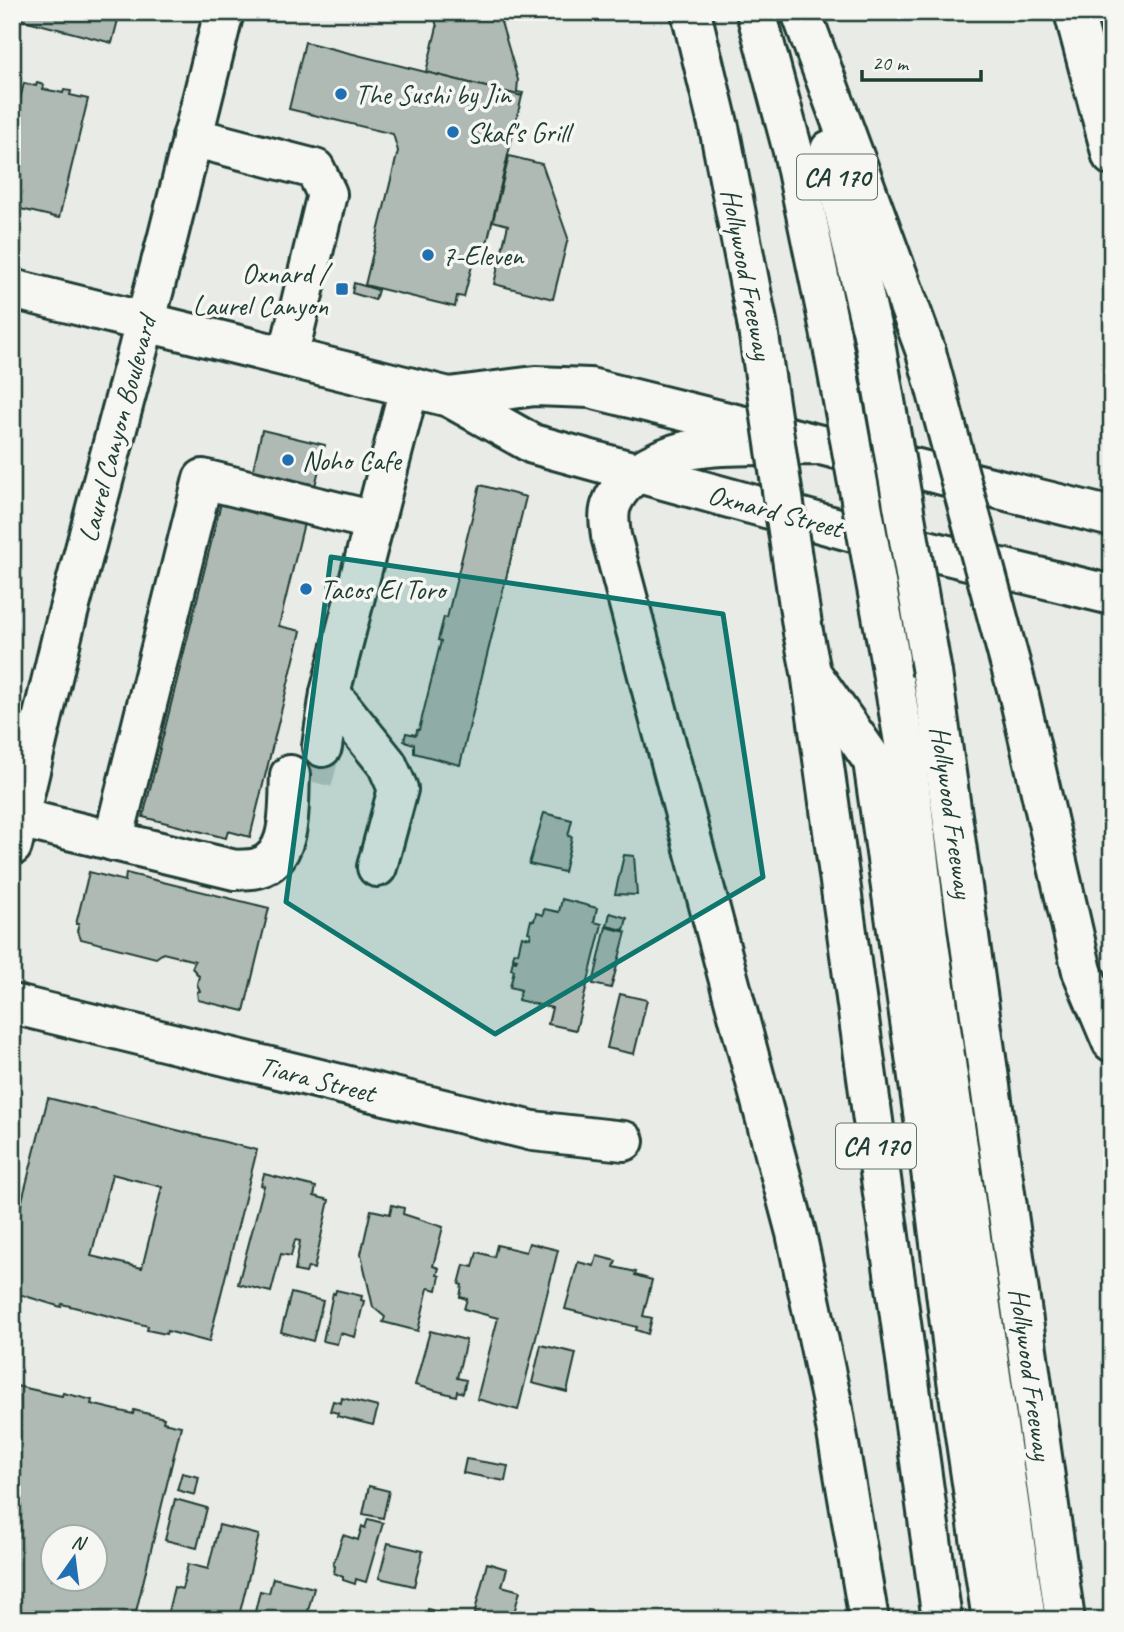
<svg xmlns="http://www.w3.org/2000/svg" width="1124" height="1632" font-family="Caveat,sans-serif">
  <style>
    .building { fill: #b0bab5; stroke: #1f3d34; stroke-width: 2; fill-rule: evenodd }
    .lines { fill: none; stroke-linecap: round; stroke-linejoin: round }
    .minor-tunnel { stroke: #c1c8c3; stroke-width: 38; stroke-dasharray: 38 19; stroke-linecap: butt }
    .minor-casing { stroke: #1f3d34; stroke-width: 44 }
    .major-casing { stroke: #1f3d34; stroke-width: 44 }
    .highway-casing { stroke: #1f3d34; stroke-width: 44 }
    .minor { stroke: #f6f6f2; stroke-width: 38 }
    .major { stroke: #f6f6f2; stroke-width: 38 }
    .highway { stroke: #f6f6f2; stroke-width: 38 }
    .highway-bridge-casing { stroke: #1f3d34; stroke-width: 44; stroke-linecap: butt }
    .highway-bridge { stroke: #f6f6f2; stroke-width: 38 }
    .marked { fill: #0f766e; fill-opacity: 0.2; stroke: #0f766e; stroke-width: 5; stroke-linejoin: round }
    .poi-dot { fill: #1f6fb2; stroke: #f6f6f2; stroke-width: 2.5 }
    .labels { text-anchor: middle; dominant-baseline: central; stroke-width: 7; stroke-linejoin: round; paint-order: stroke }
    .shield { fill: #f6f6f2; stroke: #60746d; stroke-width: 2 }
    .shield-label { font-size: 26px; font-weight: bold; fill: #1f3d34 }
    .poi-label { font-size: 28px; fill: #1f3d34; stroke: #f6f6f2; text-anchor: start }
    .street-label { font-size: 28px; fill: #1f3d34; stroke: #f6f6f2 }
  </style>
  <rect width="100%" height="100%" fill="#e9ebe7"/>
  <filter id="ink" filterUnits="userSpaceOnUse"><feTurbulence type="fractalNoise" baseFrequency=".0143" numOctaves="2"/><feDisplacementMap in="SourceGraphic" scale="14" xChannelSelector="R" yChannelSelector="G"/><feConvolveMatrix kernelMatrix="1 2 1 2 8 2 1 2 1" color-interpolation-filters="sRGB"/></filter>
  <g filter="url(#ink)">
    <g class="building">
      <polygon points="12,12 120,12 112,43 12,17"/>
      <polygon points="433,12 498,12 518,80 517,92 523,93 522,96 426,72 437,27"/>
      <polygon points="305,42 522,96 484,256 475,254 464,297 457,296 455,307 365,285 398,151 393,134 289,109"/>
      <polygon points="24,83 36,86 37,83 44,85 43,89 63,93 64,90 71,91 70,95 88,99 59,218 12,207 12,132"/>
      <polygon points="509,156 542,164 568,238 553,299 494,284 508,225 493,221"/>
      <polygon points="354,283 378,290 375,300 352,293"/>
      <polygon points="262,430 325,445 314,490 252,474"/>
      <polygon points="480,485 526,497 460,765 414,753 414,744 404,741 406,733 416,735 417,730 419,730 441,641 438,640 444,617 447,618"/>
      <polygon points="221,503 304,523 279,626 301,631 250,837 228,831 226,838 143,817"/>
      <polygon points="544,813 572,820 568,836 572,837 564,872 529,864"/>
      <polygon points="624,855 634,856 637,895 615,894"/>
      <polygon points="89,872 125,881 126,873 269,908 244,1011 198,1000 197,992 200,991 197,984 199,976 192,968 195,961 163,953 156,958 81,939 77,931 79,924 76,924"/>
      <polygon points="562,899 597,908 594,922 602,924 576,1030 548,1024 552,1008 518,1000 521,990 510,987 514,970 511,969 513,960 516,961 517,959 513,958 514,952 518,953 522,936 530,938 531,933 528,932 531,920 534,921 536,913 543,915 544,909 559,912"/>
      <polygon points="610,913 627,918 624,930 607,926"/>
      <polygon points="606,927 626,932 611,988 593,984"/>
      <polygon points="620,994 647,1000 634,1054 607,1048"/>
      <path d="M48,1098L257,1150L209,1342L167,1331L166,1334L147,1330L148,1326L62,1304L61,1307L12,1292V1253L15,1244H12V1240ZM112,1174L162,1187L142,1268L91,1256Z"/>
      <polygon points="264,1174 316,1187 314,1196 329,1200 314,1269 308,1267 306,1273 295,1271 300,1241 295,1240 291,1256 281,1254 271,1292 238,1284 264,1186 261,1185"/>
      <polygon points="392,1205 404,1208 403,1214 443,1227 433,1266 439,1268 437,1275 440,1276 437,1290 428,1288 418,1331 383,1322 385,1317 373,1307 361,1254 371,1210 390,1214"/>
      <polygon points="529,1243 558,1250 518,1410 477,1399 498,1318 464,1309 467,1299 460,1297 462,1285 459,1284 464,1265 473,1267 477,1252 494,1257 497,1245 526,1252"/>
      <polygon points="597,1256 616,1261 614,1267 636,1272 635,1275 652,1280 643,1316 652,1318 648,1334 636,1330 637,1327 565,1309 578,1262 594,1266"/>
      <polygon points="336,1290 362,1296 361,1300 364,1301 355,1337 340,1333 337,1344 323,1341 333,1293 335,1294"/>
      <polygon points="291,1293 323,1301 313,1341 281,1332"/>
      <polygon points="430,1331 466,1340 457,1378 466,1380 463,1393 457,1391 456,1396 415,1385"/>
      <polygon points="541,1345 576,1353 567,1392 532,1383"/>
      <path d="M12,1385L62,1396L63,1393L92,1400L91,1404L133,1414L134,1410L164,1418L163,1422L181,1426L134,1620H12ZM52,1538H94V1580H52Z"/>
      <polygon points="342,1398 378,1407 373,1425 337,1416 338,1413 330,1411 333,1401 341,1403"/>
      <polygon points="466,1459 508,1466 505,1481 463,1473"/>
      <polygon points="182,1473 199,1477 195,1495 177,1490"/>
      <polygon points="369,1486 389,1491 383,1518 363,1514"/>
      <polygon points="175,1499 207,1508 197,1548 165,1540"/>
      <polygon points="368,1519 383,1523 366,1582 356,1579 355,1584 343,1580 343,1577 334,1573 335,1566 333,1565 343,1535 358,1540 362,1526 365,1528"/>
      <polygon points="219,1525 259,1535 238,1620 166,1620 174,1587 182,1589 188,1564 208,1569"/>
      <polygon points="388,1543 423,1551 414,1586 379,1578"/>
      <polygon points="487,1563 507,1569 502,1586 520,1591 512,1620 473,1619"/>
      <polygon points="273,1578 314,1588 308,1611 338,1618 340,1610 358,1615 357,1620 253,1620 260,1591 269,1593"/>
      <polygon points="428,1609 460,1619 460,1620 425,1620"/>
      <polygon points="588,1610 622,1618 622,1620 586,1620"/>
    </g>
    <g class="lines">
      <polyline class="minor-tunnel" points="313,782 322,747"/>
      <defs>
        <g id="minor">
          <polyline points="1074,12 1112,156"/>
          <polyline points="192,137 315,169 327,194 288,357"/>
          <polyline points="330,693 387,764 398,789 377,867"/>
          <polyline points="322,747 330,693 409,388"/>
          <path d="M19,818L235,870C242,869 250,870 257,868C294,858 288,805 290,775"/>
          <polyline points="113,841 203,479 375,521"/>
          <polyline points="12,1004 533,1131 624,1141"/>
        </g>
        <g id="major">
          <polyline points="12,289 449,397 533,444 853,532 1112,595"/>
          <polyline points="449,397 535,386 590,388 1112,517"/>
          <polyline points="12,846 63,632 167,240 224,12"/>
        </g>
        <g id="highway">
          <polyline points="691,12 720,132 757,322"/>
          <polyline points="756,12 793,151 831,335"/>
          <polyline points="801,12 926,352"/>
          <polyline points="830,150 875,343"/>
          <path d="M821,445C781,446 740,443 701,448C669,452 625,472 612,503C607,514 610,525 611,536L796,1233L831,1398L869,1620"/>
          <polyline points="803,632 811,672 942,1620"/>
          <polyline points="890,659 906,754 928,937 1026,1620"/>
          <polyline points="932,673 1065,1620"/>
          <polyline points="814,677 873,761 929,1154 956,1373 992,1620"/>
          <polyline points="1019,696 1082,971 1112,1042"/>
        </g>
      </defs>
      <use href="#minor" class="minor-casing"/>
      <use href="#major" class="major-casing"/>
      <use href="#highway" class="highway-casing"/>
      <use href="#minor" class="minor"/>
      <use href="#major" class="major"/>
      <use href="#highway" class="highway"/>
      <defs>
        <g id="highway-bridge">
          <polyline points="757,322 803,632"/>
          <polyline points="831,335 890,659"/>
          <polyline points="875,343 932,673"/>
          <polyline points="926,352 1019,696"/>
        </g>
      </defs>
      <use href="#highway-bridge" class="highway-bridge-casing"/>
      <use href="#highway-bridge" class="highway-bridge"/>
    </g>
  </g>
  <path class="marked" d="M331,557L723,614L763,877L495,1034L286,902Z"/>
  <g class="poi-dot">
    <circle cx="341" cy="94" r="7"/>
    <circle cx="453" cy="132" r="7"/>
    <circle cx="428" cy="255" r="7"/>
    <rect x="335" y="282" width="14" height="14" rx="3.5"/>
    <circle cx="288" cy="460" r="7"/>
    <circle cx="306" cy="589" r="7"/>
  </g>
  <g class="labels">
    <g class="shield">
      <rect x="797" y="154.5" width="80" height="45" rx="5"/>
      <rect x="836" y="1123.5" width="80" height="45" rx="5"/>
    </g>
    <g class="shield-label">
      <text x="837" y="177">CA 170</text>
      <text x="876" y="1146">CA 170</text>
    </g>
    <g class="poi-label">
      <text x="355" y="94">The Sushi by Jin</text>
      <text x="467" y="132">Skaf's Grill</text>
      <text x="442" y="255">7-Eleven</text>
      <text x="328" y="273" text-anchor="end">Oxnard /<tspan x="328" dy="32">Laurel Canyon</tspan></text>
      <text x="302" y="460">Noho Cafe</text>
      <text x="320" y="589">Tacos El Toro</text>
    </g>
    <g class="street-label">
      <text transform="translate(747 274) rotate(79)">Hollywood Freeway</text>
      <text transform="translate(117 429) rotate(-75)">Laurel Canyon Boulevard</text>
      <text transform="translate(775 511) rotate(15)">Oxnard Street</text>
      <text transform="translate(952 812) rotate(82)">Hollywood Freeway</text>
      <text transform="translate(317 1079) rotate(14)">Tiara Street</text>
      <text transform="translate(1031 1374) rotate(82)">Hollywood Freeway</text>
    </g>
  </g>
  <rect width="1124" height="1632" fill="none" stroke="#f6f6f2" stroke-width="42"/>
  <rect x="21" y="21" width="1082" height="1590" fill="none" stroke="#1f3d34" stroke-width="2.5" filter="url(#ink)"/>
  <g transform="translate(74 1558) rotate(14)"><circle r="33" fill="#f6f6f2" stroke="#a0aca6" stroke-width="2"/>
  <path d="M0-5L12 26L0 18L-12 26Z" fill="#1f6fb2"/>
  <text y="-10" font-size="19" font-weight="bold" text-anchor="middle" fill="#1f3d34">N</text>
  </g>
  <path d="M862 70v10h119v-10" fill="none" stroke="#1f3d34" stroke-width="3.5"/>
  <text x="872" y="70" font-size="21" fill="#1f3d34" stroke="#f6f6f2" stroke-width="5" paint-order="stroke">20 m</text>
</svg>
